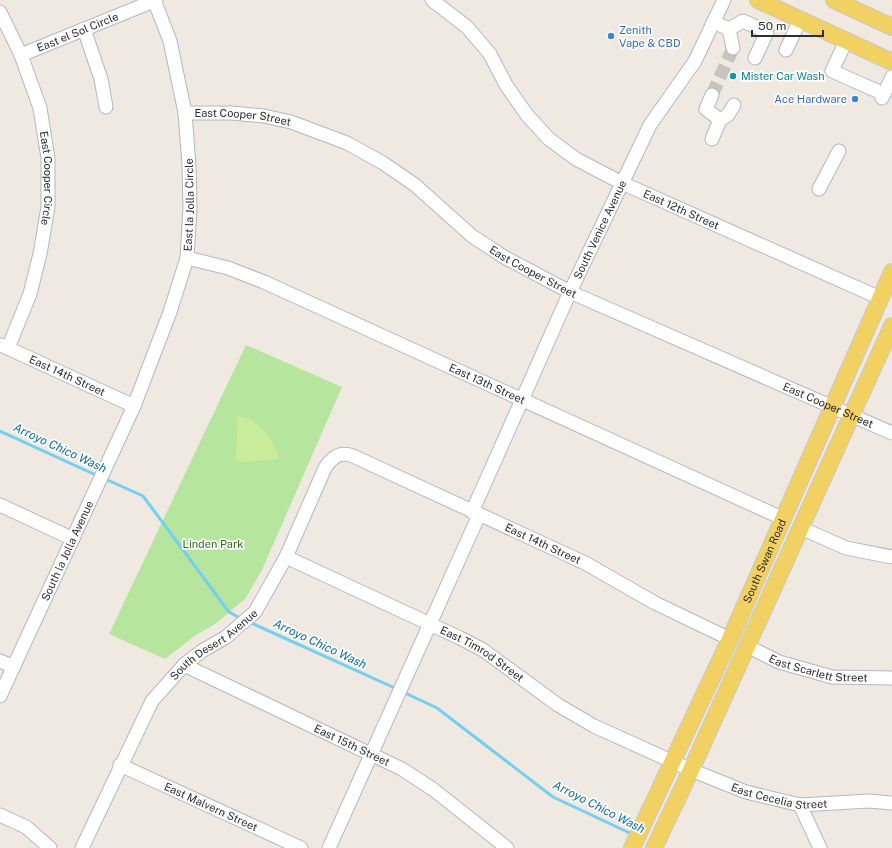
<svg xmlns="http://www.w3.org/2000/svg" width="892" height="848" font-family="'Public Sans',sans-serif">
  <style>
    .green { fill: #b6e59e }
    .pitch { fill: #c9ec9a }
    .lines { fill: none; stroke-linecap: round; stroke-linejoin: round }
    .stream { stroke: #75cff0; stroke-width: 3 }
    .minor-tunnel { stroke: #c8c4bd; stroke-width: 13; stroke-dasharray: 13 6; stroke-linecap: butt }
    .minor-casing { stroke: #b4b7c1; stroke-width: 15 }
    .major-casing { stroke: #c9c9c9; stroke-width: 18 }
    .minor { stroke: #fff; stroke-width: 13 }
    .major { stroke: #f2d163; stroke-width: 16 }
    .shop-dot { fill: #3f7fe0; stroke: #fff; stroke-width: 1.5 }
    .culture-dot { fill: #0f9aa8; stroke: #fff; stroke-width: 1.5 }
    .labels { text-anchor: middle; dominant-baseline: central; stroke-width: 3.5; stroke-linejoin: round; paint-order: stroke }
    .shop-label { font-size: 11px; fill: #366cbe; stroke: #fff; text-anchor: start }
    .street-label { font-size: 11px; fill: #2e2e2e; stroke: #fff }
    .culture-label { font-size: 11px; fill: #0d838f; stroke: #fff; text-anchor: start }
    .park-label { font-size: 11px; fill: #2c6e1b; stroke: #fff }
    .water-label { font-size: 12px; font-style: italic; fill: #0d6fa3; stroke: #fff }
  </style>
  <rect width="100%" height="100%" fill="#efe9e1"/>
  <polygon class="green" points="246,345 342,387 262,570 245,599 215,624 196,635 165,659 109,634"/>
  <path class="pitch" d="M237,416C260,420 273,437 279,459L239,462L236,458Z"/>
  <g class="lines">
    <g class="stream">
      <polyline points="0,431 98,476"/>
      <polyline points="103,478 143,496 229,612 242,619"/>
      <polyline points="249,622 397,689"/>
      <polyline points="403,692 437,708 553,797 634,835"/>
    </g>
    <polyline class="minor-tunnel" points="712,95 733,48"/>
    <defs>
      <g id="minor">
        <path id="s1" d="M432,0L467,27L490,54L506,85L527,115L549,139L576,159L622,183L880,298"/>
        <path id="s2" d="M0,12L21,55L40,108L48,158V207L40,254L30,294L8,348"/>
        <polyline points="713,22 729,29 743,21 767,32 755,58"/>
        <polyline points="84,29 101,79 106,107"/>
        <polyline points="729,29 733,48"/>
        <polyline points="846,41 832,71 884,94"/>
        <polyline points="786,50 800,20"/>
        <path id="s3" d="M21,55L156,0"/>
        <polyline points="712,95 706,109 720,120 712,139"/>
        <polyline points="882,98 892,77"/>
        <path id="s4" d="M185,113H231L264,116L291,122L347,143L383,163L415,185L472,236L504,257L570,292L892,433"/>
        <polyline points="720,120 728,115 734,105"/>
        <polyline points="819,189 839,151"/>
        <path id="s5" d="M187,258L228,268L264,282L784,519"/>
        <path id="s6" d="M1,345L134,406"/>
        <polyline points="0,505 73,539"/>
        <path id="s7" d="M472,512L570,292L650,125L695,61L724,0"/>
        <polyline points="801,528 846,548 892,557"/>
        <path id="s8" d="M286,557L460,638L483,650L558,705L594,726L691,770L746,792L800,805L869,801L892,803"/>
        <path id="s9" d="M747,646L779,662L832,677L892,678"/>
        <polyline points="0,661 14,667"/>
        <path id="s10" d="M184,665L402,769L434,790L507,848"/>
        <path id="s11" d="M0,696L134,406L170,312L187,258L190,208L189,165L185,113L170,41L154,0"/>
        <path id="s12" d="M120,765L301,848"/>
        <polyline points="800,805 820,848"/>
        <polyline points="0,815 26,827 50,848"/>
        <path id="s13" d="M82,848L152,701L184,665L202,651L226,637L255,612L286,557L325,468C332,457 340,451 353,456L585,563L655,603L730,639"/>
        <polyline points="329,848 479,515"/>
      </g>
      <g id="major">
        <polyline points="758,0 892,62"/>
        <polyline points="834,0 892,27"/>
        <path id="s14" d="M632,848L730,639L892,272"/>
        <polyline points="654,848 691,770 892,326"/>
      </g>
    </defs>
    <use href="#minor" class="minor-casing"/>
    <use href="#major" class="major-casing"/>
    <use href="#minor" class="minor"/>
    <use href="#major" class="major"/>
  </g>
  <g class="shop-dot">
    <circle cx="611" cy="36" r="4"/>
    <circle cx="855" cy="99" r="4"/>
  </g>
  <circle class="culture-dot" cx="733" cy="76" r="4"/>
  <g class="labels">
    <g class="shop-label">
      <text x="619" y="30">Zenith<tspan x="619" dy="13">Vape &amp; CBD</tspan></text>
      <text x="847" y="99" text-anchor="end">Ace Hardware</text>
    </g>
    <g class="street-label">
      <text stroke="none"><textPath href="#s3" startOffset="61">East el Sol Circle</textPath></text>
      <text stroke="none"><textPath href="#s4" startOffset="58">East Cooper Street</textPath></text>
      <text stroke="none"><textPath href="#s2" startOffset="175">East Cooper Circle</textPath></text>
      <text stroke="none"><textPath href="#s11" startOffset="530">East la Jolla Circle</textPath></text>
      <text stroke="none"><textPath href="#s1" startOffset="334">East 12th Street</textPath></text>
      <text stroke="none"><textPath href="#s7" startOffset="310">South Venice Avenue</textPath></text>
      <text stroke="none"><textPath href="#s4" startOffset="394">East Cooper Street</textPath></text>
      <text stroke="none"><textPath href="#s6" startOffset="73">East 14th Street</textPath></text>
      <text stroke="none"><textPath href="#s5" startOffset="326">East 13th Street</textPath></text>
      <text stroke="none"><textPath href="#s4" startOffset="718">East Cooper Street</textPath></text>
      <text stroke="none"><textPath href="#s13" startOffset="703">East 14th Street</textPath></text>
      <text stroke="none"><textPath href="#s11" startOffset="160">South la Jolla Avenue</textPath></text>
      <text stroke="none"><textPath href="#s14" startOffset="316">South Swan Road</textPath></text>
      <text stroke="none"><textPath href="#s13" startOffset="247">South Desert Avenue</textPath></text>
      <text stroke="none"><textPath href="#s8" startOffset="219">East Timrod Street</textPath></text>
      <text stroke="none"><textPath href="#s9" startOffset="76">East Scarlett Street</textPath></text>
      <text stroke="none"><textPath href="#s10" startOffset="186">East 15th Street</textPath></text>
      <text stroke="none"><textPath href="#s8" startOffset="552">East Cecelia Street</textPath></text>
      <text stroke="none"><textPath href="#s12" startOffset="100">East Malvern Street</textPath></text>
    </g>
    <g class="culture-label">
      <text x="741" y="76">Mister Car Wash</text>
    </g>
    <g class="park-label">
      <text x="213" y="544">Linden Park</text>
    </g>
    <g class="water-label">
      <text transform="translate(60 448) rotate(25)">Arroyo Chico Wash</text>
      <text transform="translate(320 644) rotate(25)">Arroyo Chico Wash</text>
      <text transform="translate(599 807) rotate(27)">Arroyo Chico Wash</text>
    </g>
  </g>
  <path d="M752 30v6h71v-6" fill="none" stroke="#2e2e2e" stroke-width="2"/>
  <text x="758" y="30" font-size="12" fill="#2e2e2e" stroke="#ffffff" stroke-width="3" paint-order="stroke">50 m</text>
</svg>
